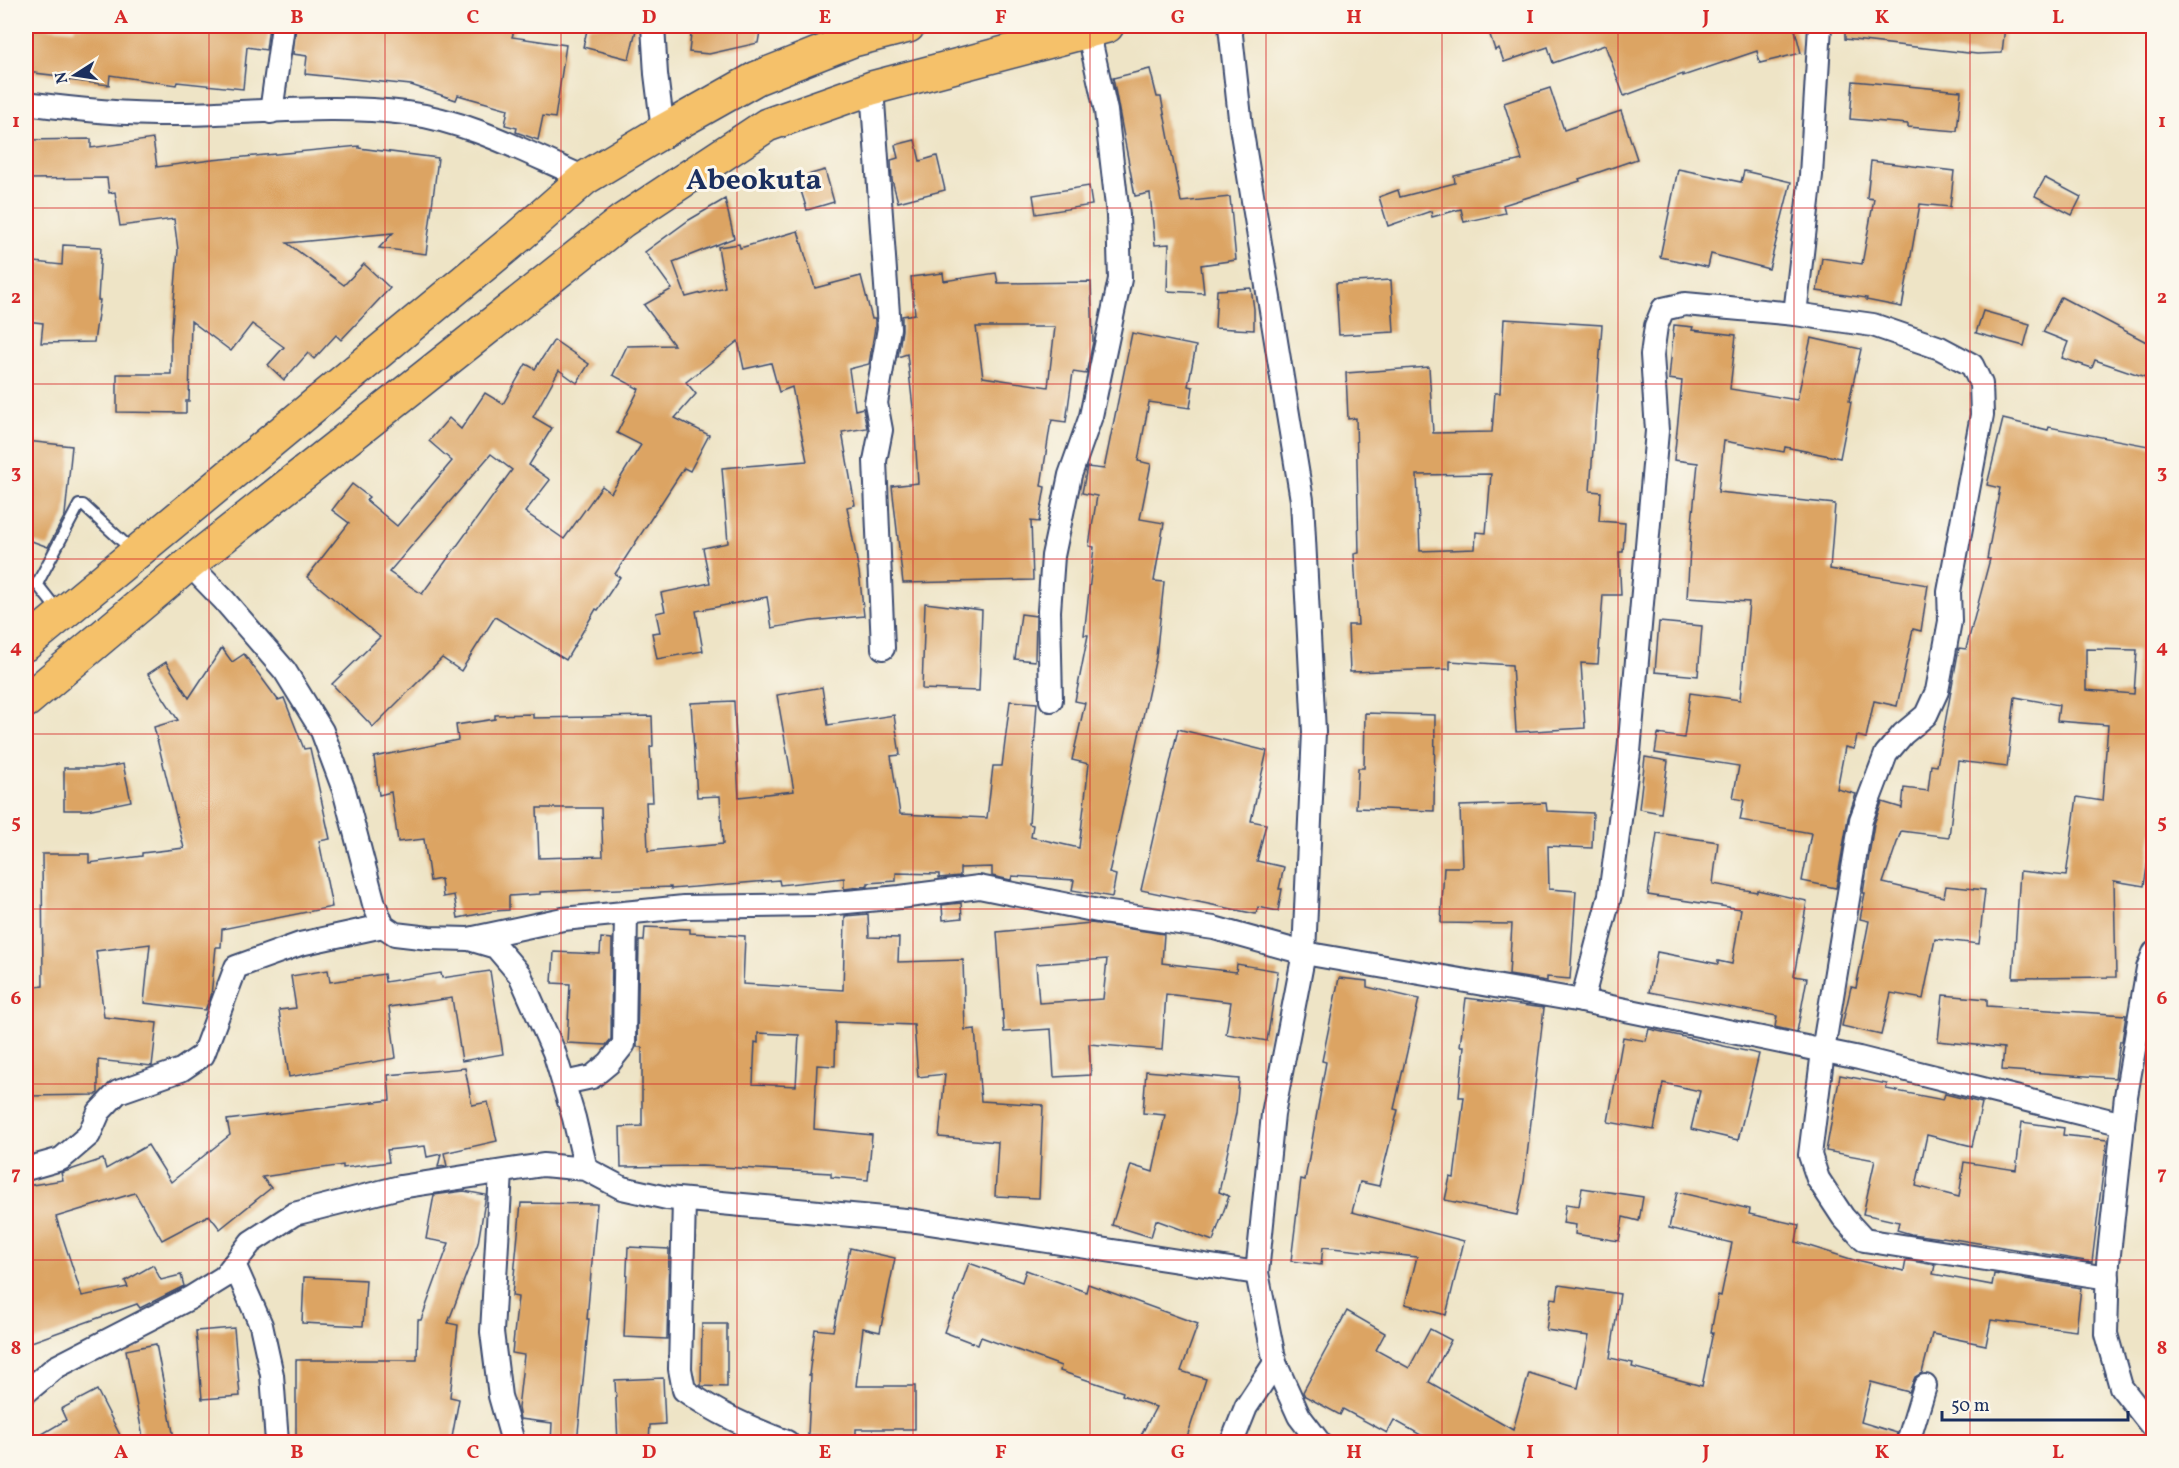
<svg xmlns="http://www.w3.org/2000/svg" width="2179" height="1468" font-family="Vollkorn,serif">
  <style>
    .building { fill: #dca464; fill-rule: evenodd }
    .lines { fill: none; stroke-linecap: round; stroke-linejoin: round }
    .lane-casing { stroke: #3b4a6e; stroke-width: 14 }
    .street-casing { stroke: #3b4a6e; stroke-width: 26 }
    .highway-casing { stroke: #3b4a6e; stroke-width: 36 }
    .lane { stroke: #fff; stroke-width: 10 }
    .street { stroke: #fff; stroke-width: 22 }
    .highway { stroke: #f5c16b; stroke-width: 33 }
    .grid { fill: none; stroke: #d62828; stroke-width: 1.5; stroke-opacity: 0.55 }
    .labels { text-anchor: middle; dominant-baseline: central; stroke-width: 6; stroke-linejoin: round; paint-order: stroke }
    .district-label { font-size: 30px; font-weight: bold; fill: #1b2f5e; stroke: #fbf7ec }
    .neatline { fill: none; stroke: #d62828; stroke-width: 2 }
    .grid-label { font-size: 20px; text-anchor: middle; font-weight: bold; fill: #d62828 }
  </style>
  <rect width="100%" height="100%" fill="#fbf7ec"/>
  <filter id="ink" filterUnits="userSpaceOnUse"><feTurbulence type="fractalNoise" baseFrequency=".0167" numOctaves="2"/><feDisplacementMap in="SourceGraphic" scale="12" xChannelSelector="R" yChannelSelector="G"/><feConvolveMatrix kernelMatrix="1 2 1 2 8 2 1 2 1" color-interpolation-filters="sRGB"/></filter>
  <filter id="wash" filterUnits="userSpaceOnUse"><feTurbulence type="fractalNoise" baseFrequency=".008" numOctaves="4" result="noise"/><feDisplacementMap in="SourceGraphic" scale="24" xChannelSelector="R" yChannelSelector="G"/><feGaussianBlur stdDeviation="1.35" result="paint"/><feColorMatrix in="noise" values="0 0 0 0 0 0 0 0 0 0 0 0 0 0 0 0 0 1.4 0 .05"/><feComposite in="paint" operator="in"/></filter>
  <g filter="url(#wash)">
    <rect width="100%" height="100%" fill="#eee4c6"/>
    <g id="blocks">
      <g class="building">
        <polygon points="26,26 74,30 75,26 269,26 266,50 247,47 243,89 177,82 176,85 110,75 109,85 68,80 68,77 26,72"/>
        <polygon points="296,26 516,26 512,37 566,45 555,118 543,116 538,140 516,132 517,128 505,125 508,109 458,95 456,100 411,85 305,74 307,56 293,54"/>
        <polygon points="588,26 637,26 629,59 583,47"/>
        <polygon points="692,26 761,26 758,43 709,54 689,52"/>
        <polygon points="1487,26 1794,26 1801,53 1760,63 1757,51 1683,76 1683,74 1624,96 1605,45 1553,63 1548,47 1504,62 1499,48 1495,50"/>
        <polygon points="1845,26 2005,26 2002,53 1977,54 1845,39"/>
        <polygon points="1150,69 1157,97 1161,97 1181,202 1230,197 1236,260 1201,265 1204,293 1167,291 1169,244 1155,245 1150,193 1135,196 1113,78"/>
        <polygon points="1853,81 1961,91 1957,131 1908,127 1908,124 1850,119"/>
        <polygon points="1550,88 1564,130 1621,111 1637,159 1579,179 1580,181 1503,205 1505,213 1464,222 1461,209 1432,217 1431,211 1388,226 1379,197 1398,190 1400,197 1455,183 1454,176 1522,160 1504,103"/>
        <polygon points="91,139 91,148 153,139 157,167 212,160 359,146 359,148 438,158 426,254 379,248 393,233 287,243 344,285 364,264 390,288 341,340 336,335 314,359 308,353 284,380 268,365 284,347 252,324 231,351 191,321 189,401 186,401 186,413 117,412 117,374 171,374 171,338 178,250 174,219 120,226 115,192 109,193 107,178 26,179 26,140"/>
        <polygon points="915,140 920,161 937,156 945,190 898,202 892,180 891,160 898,158 895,145"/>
        <polygon points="1871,161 1954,171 1950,207 1920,204 1902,307 1866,300 1867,298 1817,291 1822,258 1862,264 1874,199 1867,198"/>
        <polygon points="1678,169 1741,182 1744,171 1791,182 1769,269 1711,254 1708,267 1660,257"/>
        <polygon points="825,170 834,202 807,210 797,178"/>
        <polygon points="2045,178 2081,197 2072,215 2035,196"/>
        <polygon points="1089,186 1092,205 1036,214 1033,195"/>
        <path d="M725,199L734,238L673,262L686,297L725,287L718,247L739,244L740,248L798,231L815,288L861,276L872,319H875V327L869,364L849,369L855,410L863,408L867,428L842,432L855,505L847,507L859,572L864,616L811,621L772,628L767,597L696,611L703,651L657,659L652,633L660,632L656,613L665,611L661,593L710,583L703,548L728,543L722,468L807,461L792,387L779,392L771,363L744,369L738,341L686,382L696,394L675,418L709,435L690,471L684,468L615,574L620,577L598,610L596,609L566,660L495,617L461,671L442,658L373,727L332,684L380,637L307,577L349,523L332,510L352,484L369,497L366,500L397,526L452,461L429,441L449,418L461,429L485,393L503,404L526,364L535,369L554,340L589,364L577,383L559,370L533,417L552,428L529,465L550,480L525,512L564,539L602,486L611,493L641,445L617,433L639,389L613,375L627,346L674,345L644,305L672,289L645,252L689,220ZM491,454L512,470L422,594L389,572Z"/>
        <polygon points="63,245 101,247 98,300 100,300 94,342 41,343 43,323 26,321 26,261 62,265"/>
        <path d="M943,273L944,281L996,273L998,283L1091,282L1093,342L1086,374L1073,372L1066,422L1052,420L1050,427L1041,486L1045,487L1039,522L1031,521L1033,580L903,583L892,486L918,483L914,417L907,354L898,357L902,330V316L915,314L911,277ZM976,327H1055L1048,387L983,377Z"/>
        <polygon points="1391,280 1394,332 1339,335 1336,283"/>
        <polygon points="1251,288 1254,309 1254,330 1215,328 1217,290"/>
        <polygon points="2061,297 2154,346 2154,380 2095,360 2092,368 2062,358 2068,342 2043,332"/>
        <polygon points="1983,311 2030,324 2024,346 1976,333"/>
        <path d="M1504,319L1602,325L1590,491L1601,492L1599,521L1625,523L1623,552H1619L1621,595H1603L1598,664L1581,663L1585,728L1516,732L1512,665L1450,661V669L1350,672L1348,625H1358L1354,554L1359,553L1356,418L1348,419L1346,373L1429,367L1433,433L1492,432L1495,393H1500ZM1491,474L1486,533L1476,532L1475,549L1420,551L1417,475Z"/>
        <polygon points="1674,325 1693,327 1692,330 1736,335 1730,389 1797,400 1811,338 1861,349 1849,401 1851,402 1840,458 1785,447 1784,452 1724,441 1718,492 1835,504 1830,569 1928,585 1921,631 1913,629 1897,706 1874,701 1866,738 1857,736 1854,749 1845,747 1837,789 1856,794 1848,818 1836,888 1802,881 1811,833 1740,820 1744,800 1733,798 1739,766 1655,753 1658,734 1684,738 1690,693 1740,700 1749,602 1687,598 1691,533 1698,463 1674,460 1682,381 1669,379"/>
        <path d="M1132,333L1196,346L1188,386L1193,387L1190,408L1149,402L1138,461L1151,464L1140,519L1164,523L1154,581L1164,582L1156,657L1109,873L1116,875L1112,897L1072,890L1074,880L1012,876L1011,880L992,876V867L960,868V876L939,878V874L896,873V881L868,883V886L844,889V878L780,885L779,880L671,889V887L540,892V894L509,896V910L494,911L458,918L454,895L443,897L441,879L430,881L424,839L398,842L391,792L379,795L374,757L458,740L456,725L495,719V715L533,714V718L652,716L653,746L650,747L653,802H646L648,851L723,844L720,796L697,797L691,703L734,701L739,797L794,791L777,695L822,687L828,725L894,715L900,755L891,756L900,814L987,818L993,766H1002L1010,701L1037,703L1029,824L1033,825L1031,837L1079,848L1089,764L1072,760L1085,703L1075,701L1088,635H1084L1094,547L1089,546L1097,496L1082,493L1087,467L1104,469ZM537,808H601L603,856L539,858Z"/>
        <path d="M2003,419L2048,430L2049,427L2154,447V823L2144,886L2114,881L2116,977L2013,978L2020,871L2066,876L2077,797L2102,801L2108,725L2057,721L2059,705L2015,697L2007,767L1958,761L1949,837L1901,831L1883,883L1944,897L1946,886L1985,890L1979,944L1935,939L1923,999L1891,993L1881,1035L1842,1026L1851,987L1856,988L1869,921L1860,919L1865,893H1863L1874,824L1882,802L1902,808L1904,788L1928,791L1931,765L1937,766L1959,648L1966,649L1990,559H1987L2000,488L1987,485ZM2086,649L2137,650L2134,694L2086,690Z"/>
        <polygon points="26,441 72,446 65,515 48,547 26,539"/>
        <polygon points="925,603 982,610 979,691 922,689"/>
        <polygon points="1021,614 1036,616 1035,661 1015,659"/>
        <polygon points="1659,622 1702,626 1698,676 1655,672"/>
        <polygon points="222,648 232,662 244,654 278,700 284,698 304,749 310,748 330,839 319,841 332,907 222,929 221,947 216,947 211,996 205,1010 144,1003 150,944 96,951 104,1017 157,1023 152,1066 98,1060 98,1093 96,1095 26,1096 26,988 43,986 42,854 89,854 89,863 142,856 142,853 184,848 154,727 178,720 148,674 166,662 189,698"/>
        <polygon points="1365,713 1435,715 1434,811 1356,808 1358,768 1364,768"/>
        <polygon points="1178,729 1267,751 1251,821 1266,824 1257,861 1284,867 1279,889 1282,889 1278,911 1258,907 1256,914 1141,890"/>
        <polygon points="1645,757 1668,761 1661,813 1639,809"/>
        <polygon points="123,764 131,801 87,810 64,810 64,768 101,768"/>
        <polygon points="1546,803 1547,811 1593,813 1592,848 1548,846 1549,889 1576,891 1570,979 1547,977 1547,981 1509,975 1512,924 1441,923 1444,867 1462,867 1460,806"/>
        <polygon points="1657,833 1718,842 1713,884 1757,892 1757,890 1807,901 1794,976 1807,978 1797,1032 1775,1027 1777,1016 1649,992 1657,952 1718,964 1718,961 1732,964 1741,909 1648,895"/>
        <polygon points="961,903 962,918 943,920 942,905"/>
        <path d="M868,914L869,937L899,938L898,962L963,960L965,1030L975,1029L981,1101L1043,1105L1039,1198L995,1196L998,1142L939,1137L945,1074L918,1077L914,1025L836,1022L835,1066L817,1065L814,1129L872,1135L868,1180L831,1177V1173L702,1166L621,1167L620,1127L642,1126V1047H637L639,941H644L645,927L690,929V933L745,936L743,984L843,990L845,916ZM758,1033L799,1035L796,1086L753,1084L755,1042L758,1043Z"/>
        <path d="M1091,923L1164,934L1162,963L1236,972L1237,964L1278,971L1267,1041L1226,1034L1231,1002L1166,994L1162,1050L1089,1044L1091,1075L1054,1077L1051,1029L1004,1032L997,932ZM1107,959L1103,999L1039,1003L1036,964Z"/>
        <polygon points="601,938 612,939 611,1039 606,1045 567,1043 570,984 552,983 554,952 600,954"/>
        <polygon points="328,970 330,982 384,974 385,982 441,973 442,978 490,971 503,1054 462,1061 452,998 389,1007 396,1058 289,1077 279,1010 296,1008 291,976"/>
        <polygon points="1339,978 1367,981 1367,987 1419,999 1394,1109 1398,1110 1379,1186 1360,1182 1352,1212 1464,1241 1446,1315 1405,1304 1417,1257 1323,1247 1321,1265 1291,1261 1301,1179 1305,1180 1326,1062 1322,1061"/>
        <polygon points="1943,995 1987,999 1987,1006 2126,1015 2122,1041 2120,1041 2115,1078 2002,1070 2004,1048 1938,1041"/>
        <polygon points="1466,998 1544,1008 1524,1182 1517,1215 1445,1200 1450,1177 1454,1178 1464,1097 1459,1097 1464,1046 1460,1046"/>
        <polygon points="1649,1029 1759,1054 1738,1140 1691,1129 1700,1091 1663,1083 1654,1130 1608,1122 1623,1037 1646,1041"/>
        <polygon points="465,1068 472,1105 488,1102 497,1141 444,1153 447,1166 438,1167 441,1154 427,1157 425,1146 387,1150 389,1162 343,1168 343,1165 262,1177 271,1188 220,1229 209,1215 162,1240 135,1193 56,1217 82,1296 128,1287 125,1281 153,1265 161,1280 181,1275 184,1286 140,1308 137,1304 26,1344 26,1186 63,1180 61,1173 103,1159 106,1169 148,1145 171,1182 230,1135 227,1120 390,1100 388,1075"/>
        <polygon points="1146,1071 1239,1079 1236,1113 1219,1192 1229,1196 1213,1241 1156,1220 1151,1237 1112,1225 1131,1165 1153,1172 1165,1115 1143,1113"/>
        <polygon points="1840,1075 1887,1084 1886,1089 1943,1100 1945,1094 1982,1103 1972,1146 1927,1135 1916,1186 1959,1197 1964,1162 2016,1170 2022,1122 2064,1128 2063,1135 2107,1140 2092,1262 1942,1237 1941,1238 1911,1234 1897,1230 1899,1222 1863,1214 1875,1160 1826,1151"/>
        <polygon points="1582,1188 1643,1197 1639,1221 1623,1217 1619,1241 1575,1234 1576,1225 1563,1223 1566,1204 1579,1206"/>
        <polygon points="464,1191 486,1195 478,1243 448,1323 458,1325 450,1397 459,1399 451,1443 389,1443 360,1437 360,1443 296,1443 296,1360 417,1360 418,1320 421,1320 449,1243 426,1239 434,1195"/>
        <polygon points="1677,1192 1750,1209 1749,1214 1799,1225 1796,1242 1857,1261 1857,1260 1904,1271 1906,1260 1935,1265 1933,1274 1992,1285 1994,1274 2081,1288 2076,1331 1991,1320 1986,1345 1932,1334 1922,1373 1915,1377 1909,1392 1871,1382 1861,1422 1897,1433 1895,1443 1435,1443 1394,1420 1387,1433 1343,1409 1340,1415 1305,1396 1303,1392 1347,1311 1385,1333 1376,1350 1409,1368 1430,1329 1451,1340 1429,1382 1513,1430 1529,1373 1578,1388 1589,1336 1546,1330 1551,1298 1557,1299 1559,1285 1620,1294 1610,1358 1633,1363 1632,1367 1702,1386 1713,1332 1711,1332 1718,1295 1721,1296 1732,1243 1669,1228"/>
        <polygon points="521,1203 597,1204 587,1319 589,1319 577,1443 551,1443 552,1423 520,1419 518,1408 524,1355 512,1353 518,1297 512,1296"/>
        <polygon points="628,1247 669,1249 667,1339 624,1337"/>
        <polygon points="850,1248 895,1258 880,1332 863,1328 856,1386 915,1386 915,1429 856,1429 856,1437 808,1435 811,1375 809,1375 815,1329 833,1331"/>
        <polygon points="969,1263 1022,1282 1026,1270 1086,1292 1088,1284 1198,1324 1181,1371 1206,1379 1185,1443 1137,1443 1156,1407 1122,1395 1123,1392 1060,1371 1061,1366 981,1337 978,1345 944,1332"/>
        <polygon points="304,1277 366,1280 363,1326 302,1323"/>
        <polygon points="702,1324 727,1324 727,1387 701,1386"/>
        <polygon points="234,1328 240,1396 202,1399 196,1331"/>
        <polygon points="156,1344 175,1443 144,1443 126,1350"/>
        <polygon points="663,1378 665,1424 650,1425 649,1443 618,1443 615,1380"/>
        <polygon points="97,1390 124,1443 27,1443 66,1420 61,1409"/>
      </g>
    </g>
  </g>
  <g filter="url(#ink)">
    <use href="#blocks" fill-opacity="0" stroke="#3b4a6e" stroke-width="1.5"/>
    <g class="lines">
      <defs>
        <polyline id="lane" points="59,612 37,584 79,505 83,505 133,551"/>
        <g id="street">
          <polyline points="653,26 656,74 663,131"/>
          <polyline points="1230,26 1241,127 1302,500 1314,732 1304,953 1273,1114 1257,1273 1275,1363 1299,1416 1319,1442"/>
          <polyline points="872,88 889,328 876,403 881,430 875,461 883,648"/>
          <path d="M26,103C78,110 131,115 184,114C257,113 333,104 406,113C469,121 527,153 585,178"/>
          <polyline points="271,112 283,26"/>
          <polyline points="1795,314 1811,175 1820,26"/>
          <polyline points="189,564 224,600 285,671 322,731 344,790 374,904 383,926 395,934 429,938 469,939 496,947 520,975 554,1052 574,1118 586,1169"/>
          <polyline points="1051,700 1049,611 1053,556 1070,475 1091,416 1120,279 1118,215 1106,111 1088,30"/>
          <polyline points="469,939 563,919 684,907 815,905 900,897 979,887 1103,912 1214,928 1304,953 1582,1001 1859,1058 2123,1124"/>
          <polyline points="2154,953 2148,968 2126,1096 2108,1263 2106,1334 2121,1387 2154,1429"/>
          <polyline points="1582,1001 1610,895 1629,752 1657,431 1652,355 1656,326 1663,309 1685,304 1795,314 1873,325 1940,348 1972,365 1981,384 1982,415 1949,592 1950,621 1937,691 1926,715 1903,734 1886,754 1861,820 1823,1051 1810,1155 1818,1179 1843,1217 1864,1240 2108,1278"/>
          <polyline points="564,1083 592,1077 609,1063 624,1044 626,913"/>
          <polyline points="26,1169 61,1159 89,1135 99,1112 118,1092 181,1070 203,1055 236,967 300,944 383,926"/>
          <polyline points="501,1172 492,1332 500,1396 513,1442"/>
          <path d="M684,1200L680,1369L684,1390C716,1413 750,1428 787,1442"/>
          <polyline points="234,1264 261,1325 272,1375 277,1442"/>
          <polyline points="26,1392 56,1367 190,1298 224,1277 251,1242 294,1214 400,1187 543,1165 586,1169 622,1188 667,1198 916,1221 1257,1273"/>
          <polyline points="1232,1442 1246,1407 1275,1363"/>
          <polyline points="1908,1442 1925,1386"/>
        </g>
        <g id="highway">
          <polyline points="26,644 519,236 585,178 663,131 757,78 853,40 908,26"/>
          <polyline points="26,701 189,564 622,221 767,125 872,88 1107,26"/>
        </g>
      </defs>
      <use href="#lane" class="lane-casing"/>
      <use href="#street" class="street-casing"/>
      <use href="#highway" class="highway-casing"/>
      <use href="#lane" class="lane"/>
      <use href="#street" class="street"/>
      <use href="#highway" class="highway"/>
    </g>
  </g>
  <path class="grid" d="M209,26V1442M385,26V1442M561,26V1442M737,26V1442M913,26V1442M1090,26V1442M1266,26V1442M1442,26V1442M1618,26V1442M1794,26V1442M1970,26V1442M26,208H2154M26,384H2154M26,559H2154M26,734H2154M26,909H2154M26,1084H2154M26,1260H2154"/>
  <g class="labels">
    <g class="district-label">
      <text x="754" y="181">Abeokuta</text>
    </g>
  </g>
  <rect width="2179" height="1468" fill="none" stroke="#fbf7ec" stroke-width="66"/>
  <g transform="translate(75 75) rotate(258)" stroke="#fbf7ec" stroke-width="4.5" paint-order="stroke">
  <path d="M0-4.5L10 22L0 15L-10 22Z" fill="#1b2f5e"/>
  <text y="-9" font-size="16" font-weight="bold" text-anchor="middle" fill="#1b2f5e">N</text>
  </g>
  <path d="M1942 1411v9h186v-9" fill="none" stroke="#1b2f5e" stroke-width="3"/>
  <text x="1951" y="1411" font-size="18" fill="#1b2f5e" stroke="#fbf7ec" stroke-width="4.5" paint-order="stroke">50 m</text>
  <rect x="33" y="33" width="2113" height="1402" class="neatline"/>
  <g class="grid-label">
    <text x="121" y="23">A</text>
    <text x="297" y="23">B</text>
    <text x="473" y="23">C</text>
    <text x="649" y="23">D</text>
    <text x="825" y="23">E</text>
    <text x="1001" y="23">F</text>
    <text x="1178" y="23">G</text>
    <text x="1354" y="23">H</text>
    <text x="1530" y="23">I</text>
    <text x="1706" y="23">J</text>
    <text x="1882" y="23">K</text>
    <text x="2058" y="23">L</text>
    <text x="16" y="127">1</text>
    <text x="2162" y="127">1</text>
    <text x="16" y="303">2</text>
    <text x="2162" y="303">2</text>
    <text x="16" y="478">3</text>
    <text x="2162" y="478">3</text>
    <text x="16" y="653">4</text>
    <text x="2162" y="653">4</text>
    <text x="16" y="828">5</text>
    <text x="2162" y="828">5</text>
    <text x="16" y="1004">6</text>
    <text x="2162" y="1004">6</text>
    <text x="16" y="1179">7</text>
    <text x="2162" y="1179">7</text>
    <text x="16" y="1354">8</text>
    <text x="2162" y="1354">8</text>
    <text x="121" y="1458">A</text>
    <text x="297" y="1458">B</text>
    <text x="473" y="1458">C</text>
    <text x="649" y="1458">D</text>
    <text x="825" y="1458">E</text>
    <text x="1001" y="1458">F</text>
    <text x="1178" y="1458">G</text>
    <text x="1354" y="1458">H</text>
    <text x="1530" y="1458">I</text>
    <text x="1706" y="1458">J</text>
    <text x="1882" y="1458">K</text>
    <text x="2058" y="1458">L</text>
  </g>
</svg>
